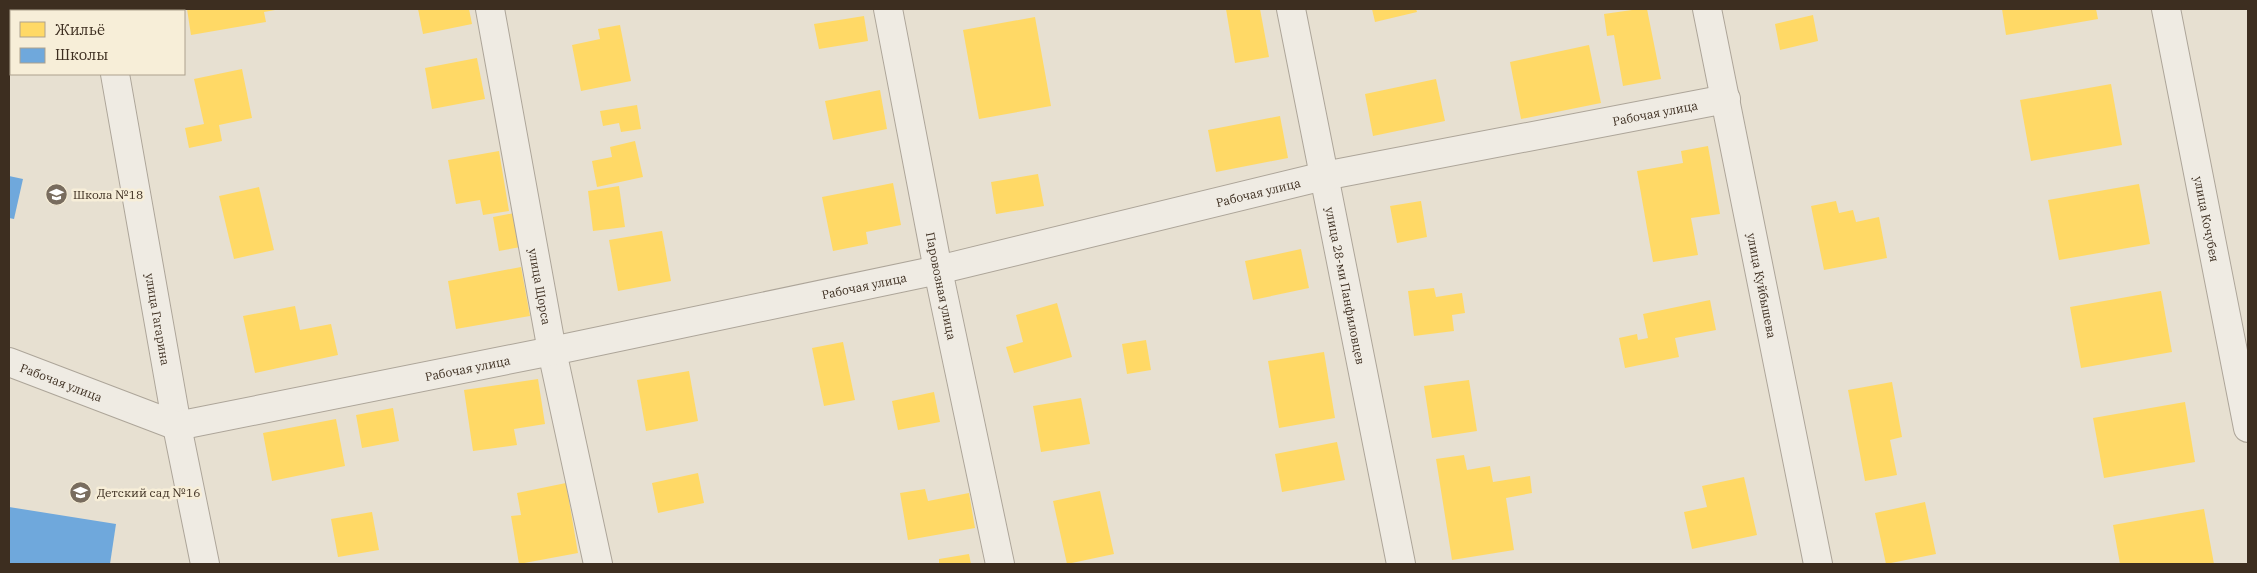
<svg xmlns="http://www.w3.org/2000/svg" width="2257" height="573" font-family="'IBM Plex Serif',serif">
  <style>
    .homes { fill: #ffd966 }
    .schools { fill: #6fa8dc }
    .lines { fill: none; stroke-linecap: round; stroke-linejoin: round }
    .minor-casing { stroke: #ada599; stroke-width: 30 }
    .minor { stroke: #efebe3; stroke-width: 28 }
    .labels { text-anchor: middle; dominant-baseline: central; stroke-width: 5; stroke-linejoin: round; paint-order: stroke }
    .street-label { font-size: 12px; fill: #3d2e20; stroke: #f7eed8 }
    .poi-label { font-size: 12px; fill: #3d2e20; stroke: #f7eed8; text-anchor: start }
  </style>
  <rect width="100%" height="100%" fill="#e7e0d1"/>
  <g class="homes">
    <polygon points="187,9 275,9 275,10 264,12 266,22 191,35"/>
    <polygon points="418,9 469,9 472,24 423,34"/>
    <polygon points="1226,9 1260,9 1269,57 1235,63"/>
    <polygon points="1372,9 1416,9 1417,12 1375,22"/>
    <polygon points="1639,9 1647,9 1661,79 1623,86 1614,35 1607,36 1604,14"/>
    <polygon points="2002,9 2096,9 2098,19 2006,35"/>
    <polygon points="1813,15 1818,41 1780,50 1775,24"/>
    <polygon points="864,16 868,41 819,49 814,24"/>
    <polygon points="1035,17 1051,106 979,119 963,30"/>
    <polygon points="620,25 631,81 581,91 572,45 600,39 598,29"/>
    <polygon points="1589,45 1601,103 1521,119 1510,62"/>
    <polygon points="477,58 485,99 432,109 425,68"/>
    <polygon points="242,69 252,118 219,125 222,141 189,148 185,128 204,124 194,79"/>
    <polygon points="1436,79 1445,121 1373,136 1365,94"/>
    <polygon points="2111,84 2122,145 2031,161 2020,100"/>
    <polygon points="880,90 887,129 833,140 825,101"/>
    <polygon points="637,105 641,129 621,132 619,123 603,126 600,111"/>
    <polygon points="1280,116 1288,158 1216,172 1208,130"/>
    <polygon points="635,141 643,177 597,187 592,161 612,157 610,147"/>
    <polygon points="1708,146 1720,214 1691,218 1698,255 1653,262 1637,171 1683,163 1681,151"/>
    <polygon points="499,151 509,211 483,215 480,200 456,204 448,160"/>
    <polygon points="1038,174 1044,206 996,214 991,182"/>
    <polygon points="893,183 901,225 866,232 868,244 833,251 822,197"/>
    <polygon points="2139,184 2150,244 2059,260 2048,200"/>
    <polygon points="619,186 625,227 593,231 588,191"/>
    <polygon points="259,187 274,250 234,259 219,196"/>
    <polygon points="1421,201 1427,237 1397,243 1390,206"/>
    <polygon points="1836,201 1839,213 1853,210 1856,222 1879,217 1887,258 1824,270 1811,206"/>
    <polygon points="520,212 526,246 499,251 493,217"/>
    <polygon points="662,231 671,281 618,291 609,240"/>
    <polygon points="1301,249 1309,288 1253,300 1245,261"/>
    <polygon points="521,267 530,316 456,329 448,281"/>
    <polygon points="1434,288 1436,297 1462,293 1465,313 1452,315 1454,331 1414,336 1408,291"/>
    <polygon points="2161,291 2172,352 2081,368 2070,307"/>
    <polygon points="1710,300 1716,330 1675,338 1679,357 1625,368 1619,338 1637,334 1638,340 1648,338 1643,314"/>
    <polygon points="1057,303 1072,357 1014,373 1006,347 1023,342 1016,315"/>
    <polygon points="295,306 300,330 331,324 338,355 255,373 243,316"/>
    <polygon points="1146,340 1151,370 1127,374 1122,344"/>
    <polygon points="843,342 855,400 824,406 812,348"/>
    <polygon points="1324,352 1335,418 1279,428 1268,361"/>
    <polygon points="689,371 698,421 646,431 637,380"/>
    <polygon points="538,379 545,424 514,429 517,445 473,451 464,390"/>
    <polygon points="1469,380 1477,431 1432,438 1424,386"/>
    <polygon points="1892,382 1902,437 1890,440 1897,475 1865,481 1848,390"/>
    <polygon points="934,392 940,422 898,430 892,401"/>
    <polygon points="1081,398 1090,444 1041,452 1033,406"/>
    <polygon points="2185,402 2195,462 2104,478 2093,418"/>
    <polygon points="393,408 399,441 362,448 356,415"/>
    <polygon points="336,419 345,466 272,481 263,433"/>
    <polygon points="1337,442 1345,480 1282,492 1275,454"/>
    <polygon points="1464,455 1467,470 1490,466 1493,482 1530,476 1532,493 1506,498 1514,550 1452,560 1436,459"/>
    <polygon points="698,473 704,503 658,513 652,483"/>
    <polygon points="1744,477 1757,535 1692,549 1684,512 1707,507 1702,486"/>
    <polygon points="566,483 578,553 519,564 511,516 521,515 517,493"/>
    <polygon points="925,489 928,501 969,493 975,528 908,540 900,493"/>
    <polygon points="1100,491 1114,554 1067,564 1053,501"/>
    <polygon points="1925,502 1936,554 1886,564 1875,513"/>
    <polygon points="2204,509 2214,564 2120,564 2113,525"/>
    <polygon points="372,512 379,550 338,557 331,519"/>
    <polygon points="969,554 971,564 939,564 939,559"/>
  </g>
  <g class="schools">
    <polygon points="9,176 23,179 14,219 9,218"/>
    <polygon points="9,507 116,524 110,564 9,564"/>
  </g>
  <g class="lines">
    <defs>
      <g id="minor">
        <polyline points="104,9 104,11"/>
        <path id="s1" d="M490,9L552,351L598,564"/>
        <path id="s2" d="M888,9L938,270L1000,564"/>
        <path id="s3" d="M1291,9L1401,564"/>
        <path id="s4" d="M1707,9L1818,564"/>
        <path id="s5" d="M2166,9L2248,428"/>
        <path id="s6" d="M115,74L177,426L205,564"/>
        <path id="s7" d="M9,362L177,426L552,351L938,270L1324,176L1726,99"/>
      </g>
    </defs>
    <use href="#minor" class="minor-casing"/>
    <use href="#minor" class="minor"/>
  </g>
  <defs>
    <symbol id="school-disc" viewBox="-11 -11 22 22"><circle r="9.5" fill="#786c5e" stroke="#f7eed8"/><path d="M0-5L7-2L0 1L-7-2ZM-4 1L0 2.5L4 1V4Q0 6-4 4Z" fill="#fff"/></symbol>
  </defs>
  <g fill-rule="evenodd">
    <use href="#school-disc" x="44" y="182" width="25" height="25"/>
    <use href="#school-disc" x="68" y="480" width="25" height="25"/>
  </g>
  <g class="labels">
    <g class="street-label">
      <text stroke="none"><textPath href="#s7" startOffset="1691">Рабочая улица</textPath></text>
      <text stroke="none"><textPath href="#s7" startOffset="1286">Рабочая улица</textPath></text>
      <text stroke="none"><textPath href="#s5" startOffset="214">улица Кочубея</textPath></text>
      <text stroke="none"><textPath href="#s7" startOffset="881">Рабочая улица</textPath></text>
      <text stroke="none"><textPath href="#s3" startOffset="282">улица 28-ми Панфиловцев</textPath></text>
      <text stroke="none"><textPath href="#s4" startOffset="282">улица Куйбышева</textPath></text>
      <text stroke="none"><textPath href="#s1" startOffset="282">улица Щорса</textPath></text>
      <text stroke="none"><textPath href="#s2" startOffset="282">Паровозная улица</textPath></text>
      <text stroke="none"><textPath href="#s6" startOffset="249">улица Гагарина</textPath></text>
      <text stroke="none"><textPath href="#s7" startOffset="476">Рабочая улица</textPath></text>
      <text stroke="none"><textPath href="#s7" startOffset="56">Рабочая улица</textPath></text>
    </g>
    <g class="poi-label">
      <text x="73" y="194">Школа №18</text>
      <text x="97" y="492">Детский сад №16</text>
    </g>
  </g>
  <rect width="2257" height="573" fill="none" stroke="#3d2e20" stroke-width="20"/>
  <rect x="10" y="10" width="175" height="65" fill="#f7eed8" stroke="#ada18e"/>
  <rect x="20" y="22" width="25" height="15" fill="#ffd966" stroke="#ada18e"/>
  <text x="55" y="35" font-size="15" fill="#3d2e20">Жильё</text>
  <rect x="20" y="48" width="25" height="15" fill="#6fa8dc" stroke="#ada18e"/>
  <text x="55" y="60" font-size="15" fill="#3d2e20">Школы</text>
</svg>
